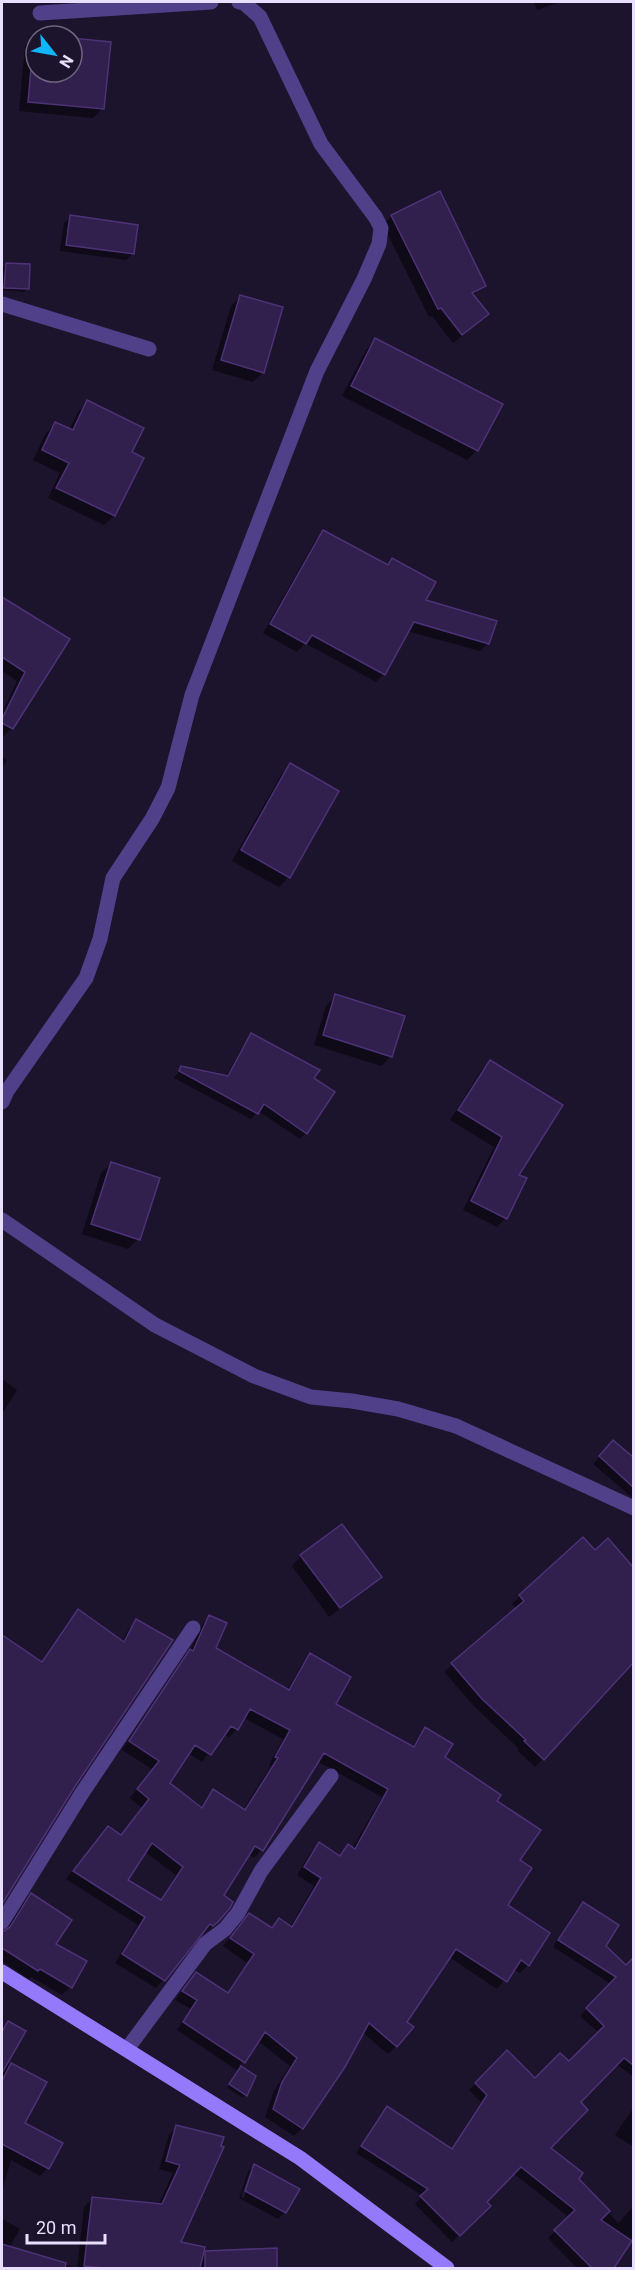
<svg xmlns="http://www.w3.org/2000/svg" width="635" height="2270" font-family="Roboto,sans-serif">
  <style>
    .shadow { fill: #0007; fill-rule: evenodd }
    .building { fill: #311f4d; stroke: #4d3278; stroke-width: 1.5; fill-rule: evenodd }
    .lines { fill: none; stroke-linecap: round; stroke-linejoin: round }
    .street { stroke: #504089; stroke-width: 15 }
    .secondary { stroke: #9579fb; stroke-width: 15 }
  </style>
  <rect width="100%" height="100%" fill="#1c132c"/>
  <g class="shadow">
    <polygon points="534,2 560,2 537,10"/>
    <polygon points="35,37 36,72 72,72 72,40 103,108 93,118 19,111 25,46"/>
    <polygon points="392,216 484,285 473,296 478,323 453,343 432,316 429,317 383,225"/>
    <polygon points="71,217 132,254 126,260 60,251 64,223"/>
    <polygon points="6,265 27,289 24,292 2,290 3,268"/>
    <polygon points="241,296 263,372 253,382 212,370 231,306"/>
    <polygon points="376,340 477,450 467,460 342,396 366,350"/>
    <polygon points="88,402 130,453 142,459 114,516 104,525 48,498 60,473 33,460 46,433 56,423 69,430 78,412"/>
    <polygon points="323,532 386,566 392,560 424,601 488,643 480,651 407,631 384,674 376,682 305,643 297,652 263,633 315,541"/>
    <polygon points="2,599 68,640 12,728 3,737 2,713 17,681 2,671"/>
    <polygon points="2,757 7,760 2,768"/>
    <polygon points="291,765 289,877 279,887 232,861 281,775"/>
    <polygon points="336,996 391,1056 381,1066 314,1045 326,1006"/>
    <polygon points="251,1035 312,1079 306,1133 300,1139 258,1111 251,1119 174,1078 182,1068 226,1077 245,1042"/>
    <polygon points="490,1062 517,1175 506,1218 497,1227 463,1210 494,1147 450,1120 481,1071"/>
    <polygon points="111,1164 138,1239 128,1249 82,1234 101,1173"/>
    <polygon points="2,1379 17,1390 2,1414"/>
    <polygon points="613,1442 634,1459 634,1499 593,1464"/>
    <polygon points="595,1552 622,1564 634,1577 634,1662 535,1767 517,1750 519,1749 474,1706 444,1672 517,1609 512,1604 520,1596"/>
    <polygon points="301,1556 380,1577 329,1617 292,1566"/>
    <polygon points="78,1611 122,1642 128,1630 137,1621 69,1788 2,1744 2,1668 10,1656 40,1663 69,1620"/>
    <path d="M210,1617L214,1649L287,1690L303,1663L310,1655L333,1705L411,1748L425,1729L443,1757L495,1802L518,1861L506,1905L528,1965L520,1973L513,1969L497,1989L449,1957L405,2022L396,2046L388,2054L362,2032L302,2128L294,2136L265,2117L274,2091L290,2066L258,2041L239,2066L254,2076L243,2098L227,2088L238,2071L177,2030L191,2009L175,2000L196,1974L227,1994L247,1963L223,1946L242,1923L250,1915L270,1929L279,1920L290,1927L314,1886L297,1875L311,1852L319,1844L338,1856L348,1846L352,1849L382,1797L317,1761L261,1850L254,1858L248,1854L222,1896L217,1921L204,1933L202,1932L156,1988L115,1963L138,1925L66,1879L108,1828L120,1836L142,1808L130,1798L152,1769L122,1750L189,1653L202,1625ZM244,1718L283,1739L269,1765L271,1766L243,1810L214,1791L200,1809L168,1784L188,1753L202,1762L223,1734L229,1737L237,1729ZM145,1852L176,1875L159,1901L126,1880Z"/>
    <polygon points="2,1774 59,1808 2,1901"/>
    <polygon points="32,1895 70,1987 62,1995 31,1977 29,1979 2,1961 2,1932 5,1932 23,1903"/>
    <polygon points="583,1904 604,1946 634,1974 634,2077 616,2064 579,2102 549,2148 618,2223 634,2206 634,2236 612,2268 577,2268 548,2238 570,2218 513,2173 485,2203 489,2206 452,2242 415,2204 423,2196 356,2153 380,2115 387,2108 451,2149 481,2102 469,2090 507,2053 535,2080 569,2064 599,2033 580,2016 611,1984 553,1947 576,1910"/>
    <polygon points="8,2022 6,2062 45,2082 23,2123 61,2143 47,2168 40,2176 11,2160 2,2191 2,2029"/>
    <polygon points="634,2107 634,2147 615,2135"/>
    <polygon points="177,2126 222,2138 179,2243 202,2253 275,2249 276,2268 2,2268 2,2219 20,2229 9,2248 77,2268 84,2207 92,2199 158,2206 173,2173 159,2169 169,2135"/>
    <path d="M254,2166L285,2212L278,2219L239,2198L248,2172ZM250,2172H253L244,2198L241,2197Z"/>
  </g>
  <g class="building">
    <polygon points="34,35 45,36 36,36 36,72 72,72 72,38 111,42 104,109 28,102"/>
    <polygon points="440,191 486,286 472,293 489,314 462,335 441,308 438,309 391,215"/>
    <polygon points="70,215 138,225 134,254 66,245"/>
    <polygon points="6,263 30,264 29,289 4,288"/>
    <polygon points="240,295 283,307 264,373 221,360"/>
    <polygon points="375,338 503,404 478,451 351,386"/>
    <polygon points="87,400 144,428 132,452 144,458 115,516 56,488 69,463 42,450 55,422 73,430"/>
    <polygon points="323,530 388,565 392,558 436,582 426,600 497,621 489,644 414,622 385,675 312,635 306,644 270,624"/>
    <polygon points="2,597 70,639 13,729 2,723 2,719 25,672 2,657"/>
    <polygon points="290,763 339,791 290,878 241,850"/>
    <polygon points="335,994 405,1016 392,1057 323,1035"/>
    <polygon points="251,1033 320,1070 314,1078 335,1092 307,1134 264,1104 258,1114 179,1071 181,1066 228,1076"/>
    <polygon points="490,1060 563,1105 519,1175 527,1178 507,1219 471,1201 502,1137 458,1110"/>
    <polygon points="111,1162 160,1178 140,1240 91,1224"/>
    <polygon points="613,1440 633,1457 633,1487 599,1456"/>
    <polygon points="342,1524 382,1577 340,1608 300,1555"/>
    <polygon points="583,1537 595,1550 608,1538 633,1567 633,1663 544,1760 524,1741 526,1740 482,1699 451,1663 524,1601 519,1595"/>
    <polygon points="78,1609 124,1642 136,1619 173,1640 74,1788 2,1904 2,1635 42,1662"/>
    <path d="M209,1615L227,1623L216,1648L289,1690L310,1653L351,1677L336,1704L414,1747L425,1727L453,1744L445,1757L501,1795L497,1801L541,1830L520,1860L532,1868L508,1905L550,1933L529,1966L521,1960L507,1982L456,1949L407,2022L414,2027L397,2047L369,2023L345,2067L303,2129L273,2109L282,2082L297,2058L265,2032L245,2063L183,2022L197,2000L182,1991L196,1972L228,1993L254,1954L230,1938L249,1913L272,1928L279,1918L292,1927L321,1878L304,1867L319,1842L340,1856L348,1844L355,1849L388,1789L324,1753L263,1851L255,1846L224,1895L233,1902L230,1908L218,1922L213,1926L210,1924L165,1981L122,1954L145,1917L73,1871L108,1826L121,1835L149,1799L137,1789L159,1761L129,1741L190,1649L193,1651ZM250,1709L290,1730L275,1757L278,1758L245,1810L213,1789L202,1808L170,1783L195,1745L211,1755L231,1726L238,1730ZM152,1843L183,1867L161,1900L128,1880Z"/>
    <polygon points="31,1893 72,1920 56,1944 87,1961 72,1988 40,1969 38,1971 2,1948 2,1932 10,1927"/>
    <polygon points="583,1902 619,1925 606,1946 626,1965 633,1958 633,2065 624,2058 581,2102 588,2110 551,2148 583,2173 579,2179 610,2211 601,2220 632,2241 614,2268 592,2268 554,2230 575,2210 521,2167 487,2202 491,2206 460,2236 420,2196 428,2189 361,2146 387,2106 452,2149 487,2095 475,2083 507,2050 535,2078 560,2053 569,2061 604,2026 586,2008 616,1977 558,1940"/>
    <polygon points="8,2021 26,2031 2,2073 2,2032"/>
    <polygon points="11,2063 47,2082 25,2123 63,2143 49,2169 2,2144 2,2081"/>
    <polygon points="241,2066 256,2076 247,2096 229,2084"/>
    <polygon points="176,2125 224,2137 221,2146 224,2147 181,2242 205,2247 200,2268 104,2268 84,2266 92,2197 162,2204 180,2165 166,2161"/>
    <polygon points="254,2164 300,2189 286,2213 245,2191"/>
    <polygon points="2,2244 66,2263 65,2268 2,2268"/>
    <polygon points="277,2248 277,2268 205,2268 205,2251"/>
  </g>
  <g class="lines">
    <g class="street">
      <polyline points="40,13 211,2"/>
      <polyline points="2,304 149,349"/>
      <polyline points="2,1102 7,1091 86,978 100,939 113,878 152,819 168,788 192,695 317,371 364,279 379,244 381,228 376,218 321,144 260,17 244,3 239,2"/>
      <polyline points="2,1220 155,1325 254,1376 311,1397 352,1401 398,1409 456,1426 634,1508"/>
      <polyline points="2,1922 82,1793 193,1628"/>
      <polyline points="127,2049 205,1944 225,1929 238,1913 261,1871 331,1776"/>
    </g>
    <polyline class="secondary" points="2,1972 300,2158 447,2268"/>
  </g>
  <rect width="635" height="2270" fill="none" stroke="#e8dffe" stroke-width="6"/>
  <g transform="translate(54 54) rotate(121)"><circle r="28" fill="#1c132c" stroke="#6e6580" stroke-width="1.5"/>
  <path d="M0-4.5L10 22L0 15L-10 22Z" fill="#12b5f7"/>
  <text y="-9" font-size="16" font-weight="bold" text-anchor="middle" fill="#e8dffe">N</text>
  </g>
  <path d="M27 2234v9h78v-9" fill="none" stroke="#e8dffe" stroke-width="3"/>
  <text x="36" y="2234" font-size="18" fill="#e8dffe" stroke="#1c132c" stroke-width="4.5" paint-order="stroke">20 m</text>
</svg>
